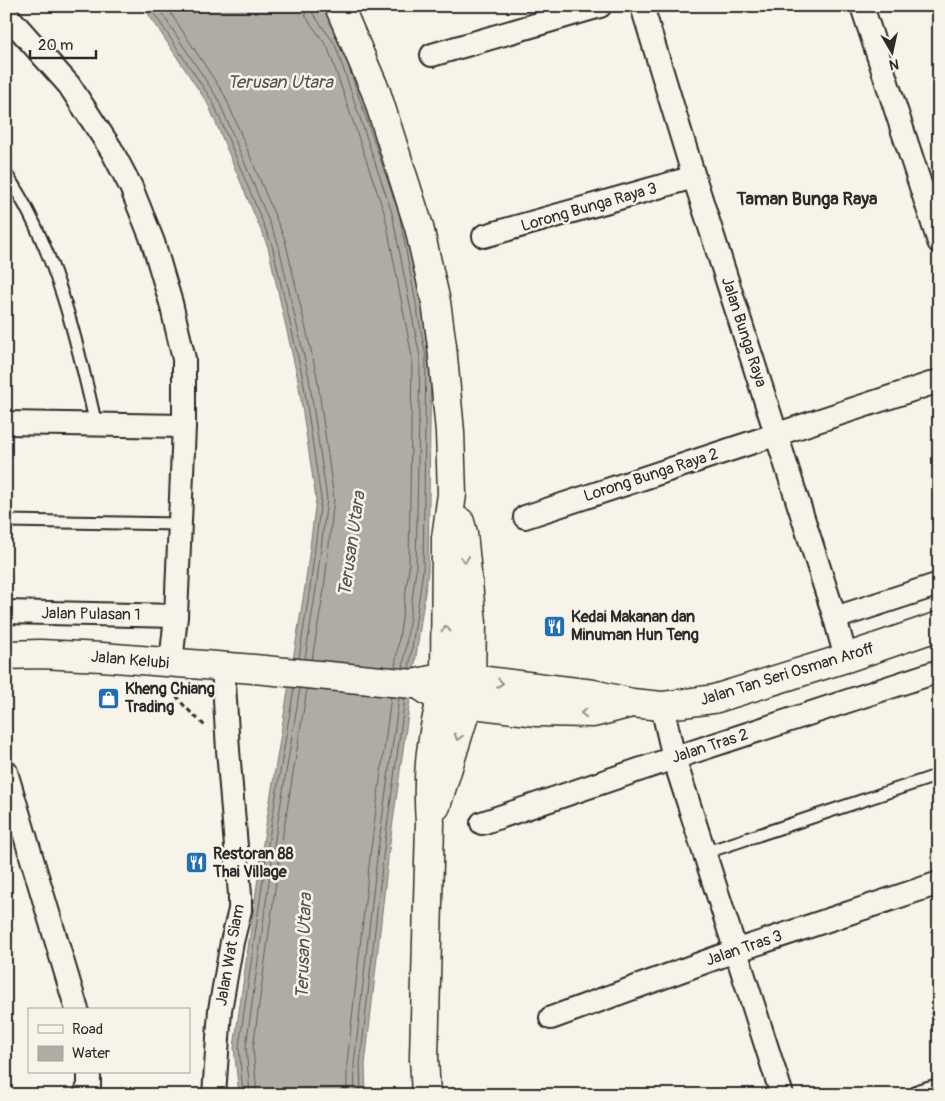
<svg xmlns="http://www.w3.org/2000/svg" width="945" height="1101" font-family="Pangolin,sans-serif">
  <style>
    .water { fill: #afaca4; stroke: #7a7874 }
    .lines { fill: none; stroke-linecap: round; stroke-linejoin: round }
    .shore { stroke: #605f5b; stroke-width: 1 }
    .service-casing { stroke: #2b2b2b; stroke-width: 15 }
    .minor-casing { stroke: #2b2b2b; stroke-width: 26 }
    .tertiary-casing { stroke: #2b2b2b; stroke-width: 31 }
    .secondary-casing { stroke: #2b2b2b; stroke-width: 31 }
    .path { stroke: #2b2b2b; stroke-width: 3; stroke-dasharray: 5 4; stroke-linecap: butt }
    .service { stroke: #f7f3e8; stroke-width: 11 }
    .minor { stroke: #f7f3e8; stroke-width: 22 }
    .tertiary { stroke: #f7f3e8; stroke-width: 28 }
    .secondary { stroke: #f7f3e8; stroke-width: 28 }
    .oneway { stroke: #918f8a }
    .labels { text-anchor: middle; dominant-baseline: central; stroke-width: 5; stroke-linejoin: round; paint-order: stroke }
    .street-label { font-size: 16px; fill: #2b2b2b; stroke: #f7f3e8 }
    .poi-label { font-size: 16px; font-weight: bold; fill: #2b2b2b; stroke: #f7f3e8; text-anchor: start }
    .water-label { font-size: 18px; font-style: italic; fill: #53524f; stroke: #f7f3e8 }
    .neighbourhood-label { font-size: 18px; font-weight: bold; fill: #2b2b2b; stroke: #f7f3e8 }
  </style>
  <rect width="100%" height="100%" fill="#f7f3e8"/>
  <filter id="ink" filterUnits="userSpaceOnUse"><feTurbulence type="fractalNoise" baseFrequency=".02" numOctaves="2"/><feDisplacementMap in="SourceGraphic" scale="10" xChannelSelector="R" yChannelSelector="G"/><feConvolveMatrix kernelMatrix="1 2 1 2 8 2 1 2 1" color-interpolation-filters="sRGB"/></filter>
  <g filter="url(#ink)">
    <polygon class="water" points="143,6 321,6 345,38 403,210 431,356 428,571 389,850 365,1065 366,1095 239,1095 234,1047 263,843 305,587 316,499 298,380 268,247 208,104"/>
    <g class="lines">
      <g class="shore">
        <polyline points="149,6 213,102 272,245 303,379 321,499 310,588 299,658"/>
        <polyline points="157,6 218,99 278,243 309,378 327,499 316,589 305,659"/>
        <polyline points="166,6 225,96 285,240 317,376 334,499 324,590 312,659"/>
        <polyline points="303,6 306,17 328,48 385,215 412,357 409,569 395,667"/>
        <polyline points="311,6 313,14 335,44 392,213 420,357 416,570 403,668"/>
        <polyline points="349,68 396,205"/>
        <polyline points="399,213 426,357 423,570 409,669"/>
        <polyline points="243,1095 239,1047 268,844 294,688"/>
        <polyline points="250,1095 246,1047 274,845 300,688"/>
        <polyline points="257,1095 253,1048 281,846 307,689"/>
        <polyline points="347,1095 347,1063 371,848 391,697"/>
        <polyline points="355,1095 354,1064 378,849 399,698"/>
        <polyline points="361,1095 360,1064 384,849 405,698"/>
      </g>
      <defs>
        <g id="service">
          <path d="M6,174C55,246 77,340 96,425"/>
          <polyline points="6,521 179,524"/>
          <polyline points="704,853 939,775"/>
        </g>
        <g id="minor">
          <polyline points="642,6 694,177 835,618 846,658"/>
          <polyline points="862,6 939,242"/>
          <polyline points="6,14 69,85 111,149 131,187 153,242 171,303 184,359 184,426 176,616 171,663"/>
          <polyline points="432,55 600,6"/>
          <polyline points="484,236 694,177"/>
          <polyline points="6,423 184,426"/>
          <polyline points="525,517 939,381"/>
          <polyline points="6,612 176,616"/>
          <polyline points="835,618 939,584"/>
          <polyline points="662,706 674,758 782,1095"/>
          <polyline points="6,772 77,1010"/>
          <polyline points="482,823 674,758 939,671"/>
          <polyline points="551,1018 735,951 939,883"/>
          <polyline points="85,1095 89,1085 89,1072"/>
          <polyline points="214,1095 220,1010 232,942 240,910 240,895 228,750 223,667"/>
          <polyline points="921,1095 939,1090"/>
        </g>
        <g id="tertiary">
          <path d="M339,6L376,92L419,227L436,302L442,346L450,432L452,494L446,538L445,677C442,698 436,718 433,738C428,767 428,795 430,823L424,1058L426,1095"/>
          <polyline points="436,806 468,703 471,679 472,623 463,533 460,522"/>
        </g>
        <g id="secondary">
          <polyline points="6,655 40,654 102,657 254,669 413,684 445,677 471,679 593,694 632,703 662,706 714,699 846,658 939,626"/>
          <polyline points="418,684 442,700 537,712 593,713 628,704"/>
        </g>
      </defs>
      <use href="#service" class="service-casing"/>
      <use href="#minor" class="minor-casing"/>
      <use href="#tertiary" class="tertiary-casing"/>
      <use href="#secondary" class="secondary-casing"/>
      <path class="path" d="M173,687C175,700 195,716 205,726"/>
      <use href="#service" class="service"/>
      <use href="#minor" class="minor"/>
      <use href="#tertiary" class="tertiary"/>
      <use href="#secondary" class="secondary"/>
    </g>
    <defs><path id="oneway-chevron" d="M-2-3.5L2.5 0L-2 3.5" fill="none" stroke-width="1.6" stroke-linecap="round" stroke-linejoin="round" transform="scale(1.25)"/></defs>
    <g class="oneway">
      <use href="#oneway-chevron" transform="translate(465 559) rotate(84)"/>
      <use href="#oneway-chevron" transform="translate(446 629) rotate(-90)"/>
      <use href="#oneway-chevron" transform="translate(500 683) rotate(7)"/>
      <use href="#oneway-chevron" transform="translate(584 713) rotate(-179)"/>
      <use href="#oneway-chevron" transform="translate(458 737) rotate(106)"/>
    </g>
  </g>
  <defs>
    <symbol id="restaurant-square" viewBox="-11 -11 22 22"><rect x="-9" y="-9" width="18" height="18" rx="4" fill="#1f6fb2" stroke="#f7f3e8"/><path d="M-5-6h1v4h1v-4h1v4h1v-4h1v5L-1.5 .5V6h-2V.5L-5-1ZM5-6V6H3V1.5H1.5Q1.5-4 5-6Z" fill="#fff"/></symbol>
    <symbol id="shop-square" viewBox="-11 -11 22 22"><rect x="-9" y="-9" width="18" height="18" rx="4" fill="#1f6fb2" stroke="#f7f3e8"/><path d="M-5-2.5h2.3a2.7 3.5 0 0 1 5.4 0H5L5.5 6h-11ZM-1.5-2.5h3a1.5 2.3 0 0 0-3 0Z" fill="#fff"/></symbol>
  </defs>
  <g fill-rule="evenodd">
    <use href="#restaurant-square" x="542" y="614" width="25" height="25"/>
    <use href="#shop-square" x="96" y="686" width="25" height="25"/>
    <use href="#restaurant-square" x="184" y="850" width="25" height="25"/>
  </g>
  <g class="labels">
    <g class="street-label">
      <text transform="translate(589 207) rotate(-16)">Lorong Bunga Raya 3</text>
      <text transform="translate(744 332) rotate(72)">Jalan Bunga Raya</text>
      <text transform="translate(651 475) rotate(-18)">Lorong Bunga Raya 2</text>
      <text transform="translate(91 614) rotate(1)">Jalan Pulasan 1</text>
      <text transform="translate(130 660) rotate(5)">Jalan Kelubi</text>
      <text transform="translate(787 674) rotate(-17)">Jalan Tan Seri Osman Aroff</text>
      <text transform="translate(710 746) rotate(-18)">Jalan Tras 2</text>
      <text transform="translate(744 948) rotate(-19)">Jalan Tras 3</text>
      <text transform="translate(230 955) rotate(-80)">Jalan Wat Siam</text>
    </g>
    <g class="poi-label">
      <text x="571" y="617">Kedai Makanan dan<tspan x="571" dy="18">Minuman Hun Teng</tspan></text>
      <text x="125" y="689">Kheng Chiang<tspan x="125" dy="18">Trading</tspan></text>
      <text x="213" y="854">Restoran 88<tspan x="213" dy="18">Thai Village</tspan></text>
    </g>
    <g class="water-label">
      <text x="280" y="82">Terusan Utara</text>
      <text transform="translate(352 544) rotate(-82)">Terusan Utara</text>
      <text transform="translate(304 946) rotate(-88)">Terusan Utara</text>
    </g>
    <g class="neighbourhood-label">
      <text x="807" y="199">Taman Bunga Raya</text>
    </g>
  </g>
  <rect width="945" height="1101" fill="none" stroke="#f7f3e8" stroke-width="25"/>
  <rect x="12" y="12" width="920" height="1076" fill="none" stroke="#2b2b2b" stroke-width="2" filter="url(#ink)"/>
  <rect x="28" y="1008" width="162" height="65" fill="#f7f3e8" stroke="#a5a39c"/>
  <rect x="38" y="1025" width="25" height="8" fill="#f7f3e8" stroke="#a5a39c"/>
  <text x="72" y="1034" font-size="15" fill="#2b2b2b">Road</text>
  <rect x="38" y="1046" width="25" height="15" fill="#afaca4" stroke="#a5a39c"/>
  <text x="72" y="1058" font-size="15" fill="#2b2b2b">Water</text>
  <g transform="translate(892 52) rotate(171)" stroke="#f7f3e8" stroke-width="4" paint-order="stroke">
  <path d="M0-4L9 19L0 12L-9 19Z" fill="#2b2b2b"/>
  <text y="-8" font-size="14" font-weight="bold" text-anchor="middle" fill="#2b2b2b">N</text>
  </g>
  <path d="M30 50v8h66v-8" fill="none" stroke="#2b2b2b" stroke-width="2.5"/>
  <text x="38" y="50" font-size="15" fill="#2b2b2b" stroke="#f7f3e8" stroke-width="4" paint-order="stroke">20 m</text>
</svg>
